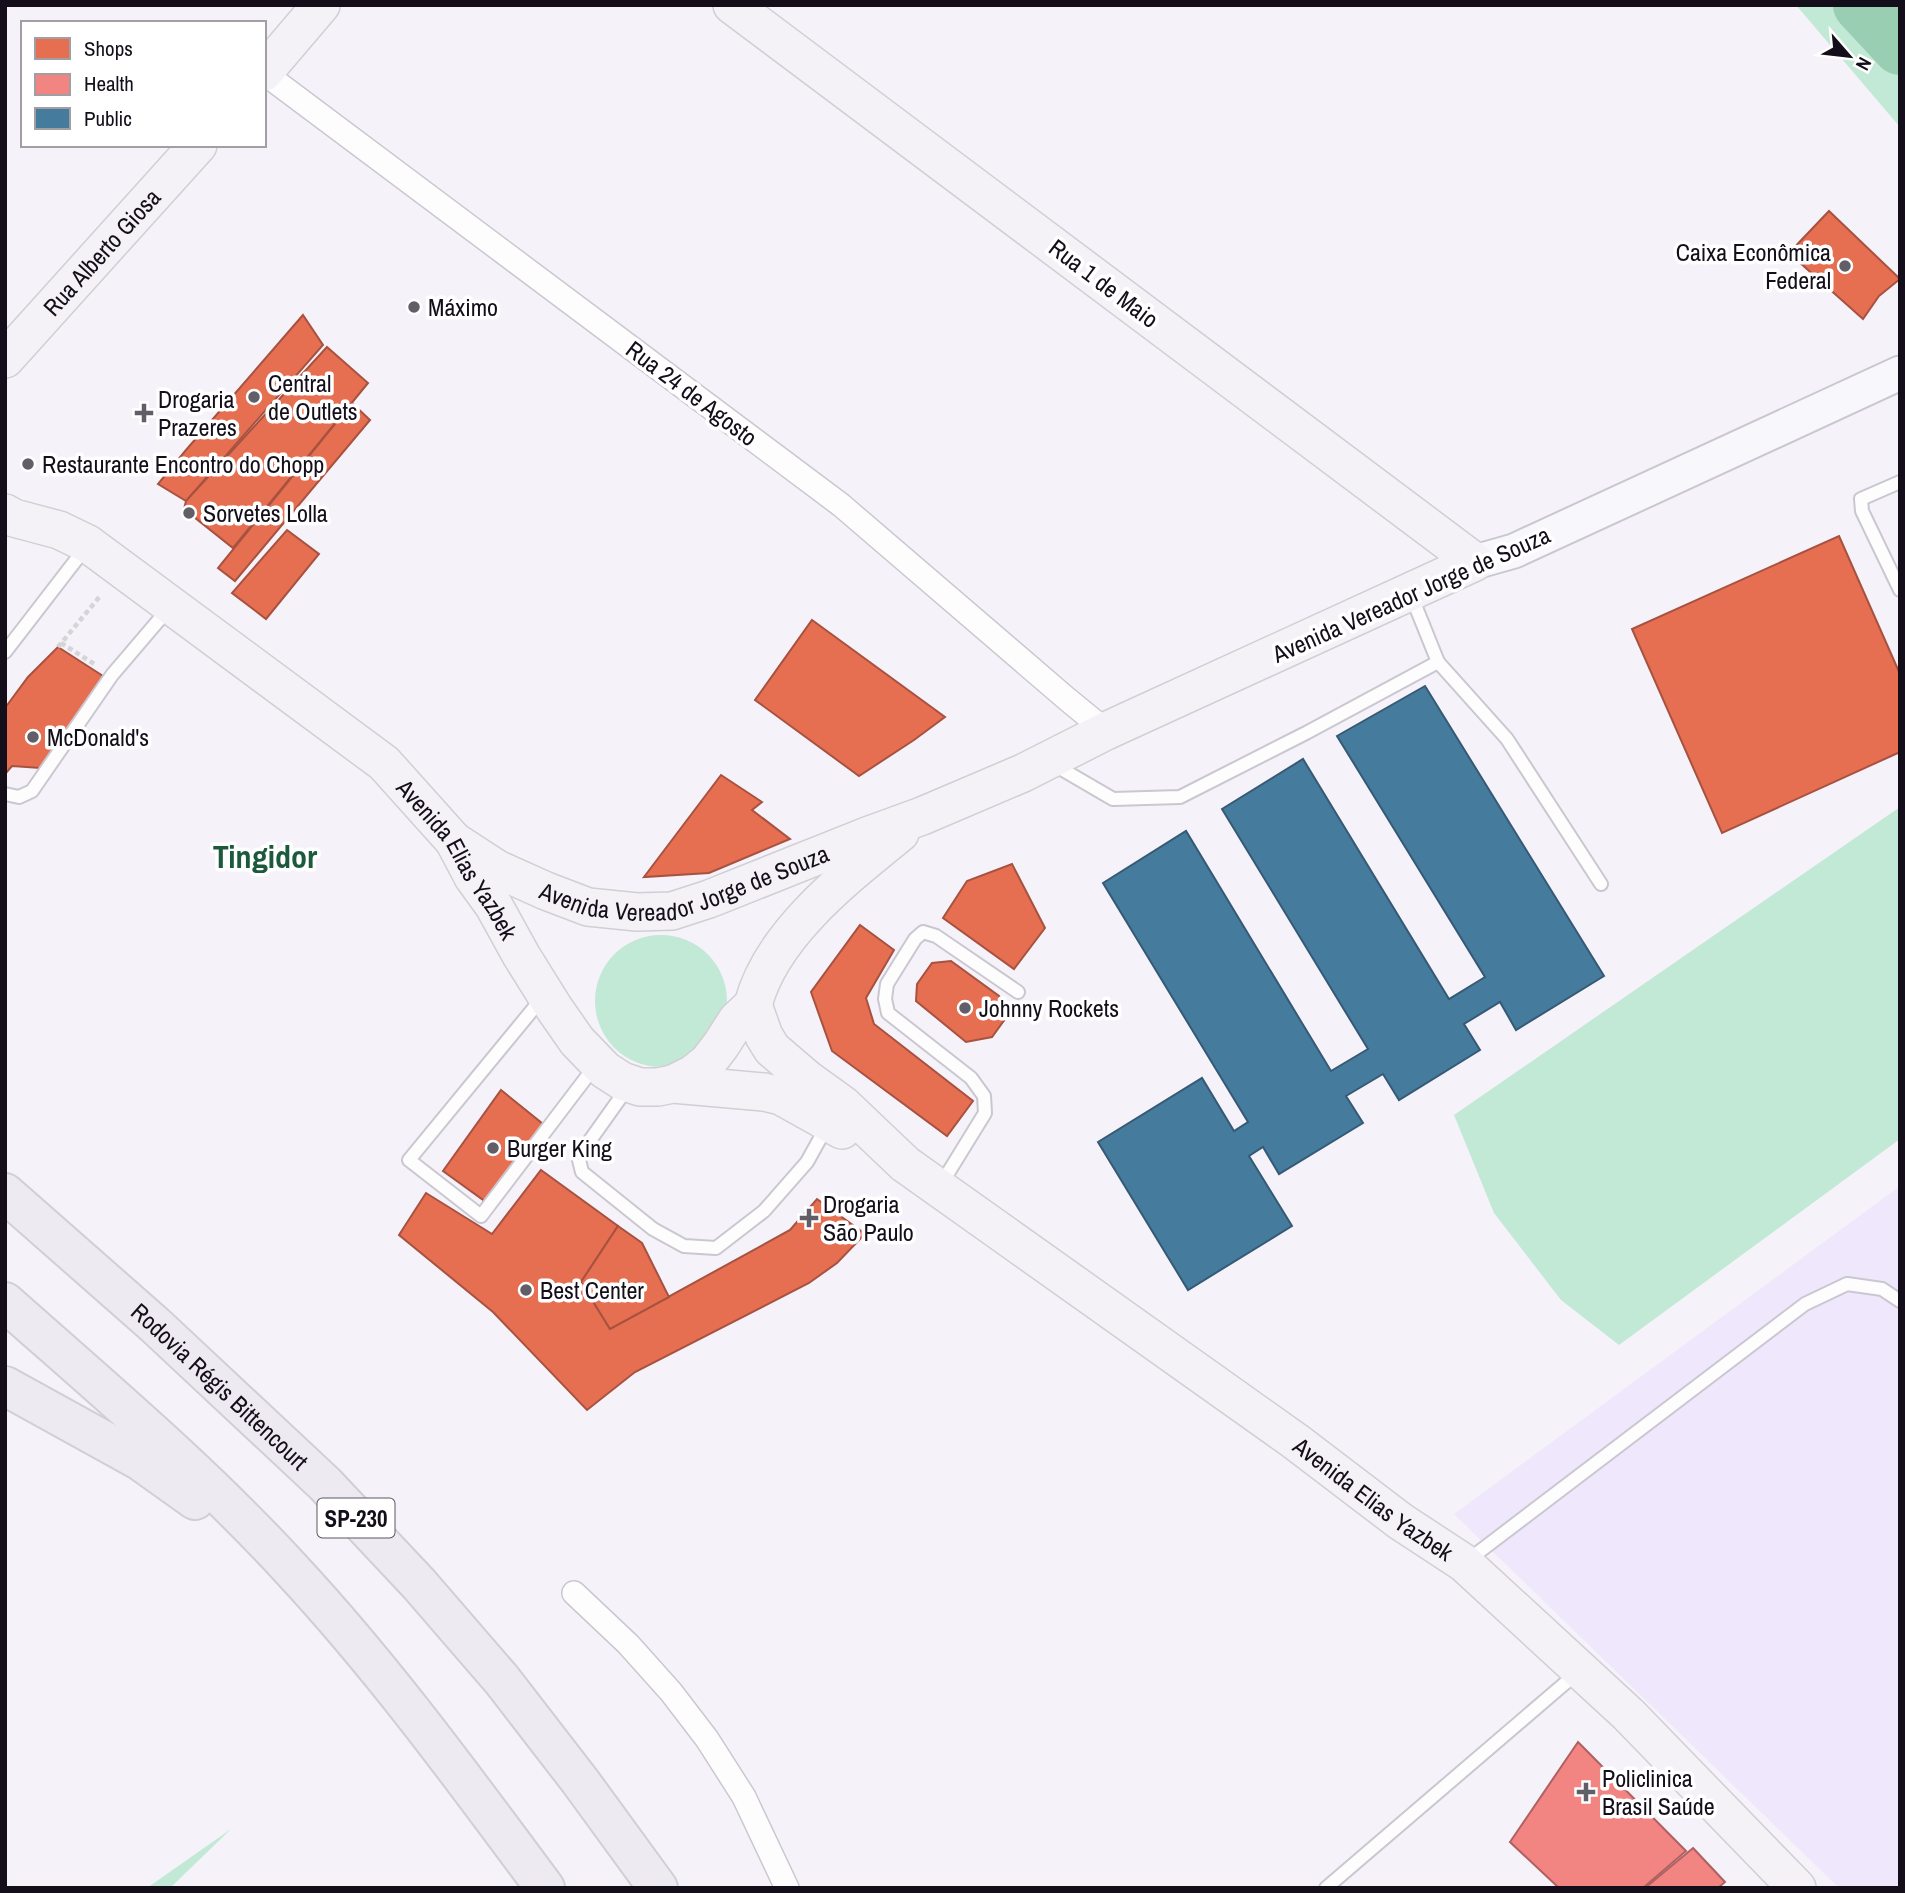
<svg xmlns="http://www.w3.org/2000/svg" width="1905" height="1893" font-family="'Archivo Narrow',sans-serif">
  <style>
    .built { fill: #efe8fc }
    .green { fill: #c1e9d5 }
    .shops { fill: #e76f51; stroke: #a75240; stroke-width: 2 }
    .health { fill: #f28482; stroke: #af6162; stroke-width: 2 }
    .public { fill: #457b9d; stroke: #365a75; stroke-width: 2 }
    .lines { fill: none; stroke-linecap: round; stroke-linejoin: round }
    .river { stroke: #99ceb2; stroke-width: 54 }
    .lane-casing { stroke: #cbc7d0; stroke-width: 16 }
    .street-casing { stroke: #cbc7d0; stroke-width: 26 }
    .secondary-casing { stroke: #cbc7d0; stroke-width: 37 }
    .primary-casing { stroke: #d0cfd3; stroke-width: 40 }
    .highway-casing { stroke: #d0cfd3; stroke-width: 42 }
    .path { stroke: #d5d4d6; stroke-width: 4.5; stroke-dasharray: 5 3.5; stroke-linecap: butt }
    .lane { stroke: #fefdfe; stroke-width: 12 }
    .street { stroke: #fefdfe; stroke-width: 23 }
    .secondary { stroke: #f8f7fb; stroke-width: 33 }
    .primary { stroke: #f4f2f7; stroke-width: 37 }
    .highway { stroke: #edeaf2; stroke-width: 38 }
    .poi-dot { fill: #625e67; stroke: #fff; stroke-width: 2.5 }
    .labels { text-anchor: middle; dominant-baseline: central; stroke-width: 7; stroke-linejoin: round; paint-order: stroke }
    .shield { fill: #fff; stroke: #5a565e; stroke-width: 2 }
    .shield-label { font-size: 23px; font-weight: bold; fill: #130e19 }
    .street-label { font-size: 24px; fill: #130e19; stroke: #fff }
    .poi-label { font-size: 24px; fill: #130e19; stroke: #fff; text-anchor: start }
    .district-label { font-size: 32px; font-weight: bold; fill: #1d5a3d; stroke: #fff }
  </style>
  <rect width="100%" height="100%" fill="#f5f2f9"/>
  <polygon class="built" points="1900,1186 1900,1888 1839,1888 1454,1514"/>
  <g class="green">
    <polygon points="1796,5 1900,5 1900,127"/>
    <polygon points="1900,807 1900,1139 1619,1345 1561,1300 1494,1213 1454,1115"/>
    <circle cx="661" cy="1001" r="66"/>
    <polygon points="231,1829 170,1888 147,1888"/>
  </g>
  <g class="shops">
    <polygon points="1829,211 1900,279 1879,296 1863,319 1789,253"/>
    <polygon points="303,315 323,345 186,501 158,484 186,450"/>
    <polygon points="327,347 368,383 233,548 184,509 186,501"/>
    <polygon points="352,403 370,420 235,581 218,568"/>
    <polygon points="287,530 319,554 266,619 232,593"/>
    <polygon points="1839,536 1900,674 1900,752 1722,833 1632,629"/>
    <polygon points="812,620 945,717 914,740 859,776 755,700"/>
    <polygon points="58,647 103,676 40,768 12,766 5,774 5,708 28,677"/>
    <polygon points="721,775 762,802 752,810 790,839 709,873 644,877"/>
    <polygon points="1012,864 1045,928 1014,969 943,918 967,881"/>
    <polygon points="860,925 894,950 866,998 874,1024 973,1101 947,1136 832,1051 811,992"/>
    <polygon points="951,961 999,996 1008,1015 992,1037 966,1042 916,1001 917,984 932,963"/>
    <polygon points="501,1090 543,1124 486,1202 443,1171"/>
    <polygon points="541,1170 618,1226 581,1282 610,1329 790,1230 817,1199 865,1234 837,1263 809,1283 635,1372 587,1410 493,1312 399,1235 426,1193 492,1234"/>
    <polygon points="618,1226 642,1243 669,1297 610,1329 581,1282"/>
  </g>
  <g class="health">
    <polygon points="1578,1742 1686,1851 1643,1888 1559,1888 1510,1842"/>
    <polygon points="1693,1848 1725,1882 1718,1888 1645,1888"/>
  </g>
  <polygon class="public" points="1425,686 1604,976 1516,1030 1500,1002 1464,1024 1480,1050 1399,1100 1383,1074 1346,1096 1363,1123 1279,1174 1263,1147 1249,1156 1292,1226 1188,1290 1098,1142 1202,1078 1234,1131 1248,1122 1103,883 1186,831 1331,1071 1368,1049 1222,809 1303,759 1449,999 1485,977 1337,736"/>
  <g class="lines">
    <polyline class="river" points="1860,5 1900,48"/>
    <defs>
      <g id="lane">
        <polyline points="1900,482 1861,499 1862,511 1900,590"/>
        <polyline points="5,652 86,547"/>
        <polyline points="1438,662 1507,739 1601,884"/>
        <polyline points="1053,764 1113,799 1180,797 1306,733 1438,662 1411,595"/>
        <polyline points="5,794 19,797 32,791 112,675 170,607"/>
        <polyline points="543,997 409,1160 481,1216 595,1066"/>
        <polyline points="628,1087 586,1146 579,1160 582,1172 653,1229 684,1246 716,1248 764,1211 807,1162 827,1126"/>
        <polyline points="940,1186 985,1113 984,1096 971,1078 888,1013 885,999 887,984 915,939 923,932 936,936 1018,992"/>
        <polyline points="1467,1561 1805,1304 1847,1284 1882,1289 1900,1301"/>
        <polyline points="1326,1888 1577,1673"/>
      </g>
      <g id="street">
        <polyline points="264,73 841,505 1067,699 1106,731"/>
        <polyline points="574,1593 628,1644 671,1692 707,1739 744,1797 787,1888"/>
      </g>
      <polyline id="secondary" points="1475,562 1514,551 1900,373"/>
      <g id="primary">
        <polyline points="264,72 321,5"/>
        <path id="s1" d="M5,359L198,145"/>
        <path id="s2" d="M5,513L14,518L59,530L88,544L384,763L454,841L473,877L494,906L521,955L554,1008L577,1041L605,1070L622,1081L640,1087H658L673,1084L764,1092L781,1096L842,1130"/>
        <path id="s3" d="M454,841L497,869L546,891L588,907L637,912L672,911L709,899L867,836L922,816L1023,773L1106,731L1475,562L732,5"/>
        <path id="s4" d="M753,1005L764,1036L772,1049L807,1079L843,1105L905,1164L1295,1441L1400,1521L1464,1563L1628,1714L1797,1888"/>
        <path d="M753,1005C771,934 846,877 900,833"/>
        <polyline points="673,1084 693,1074 708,1062 721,1045 737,1020 753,1005"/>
      </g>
      <g id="highway">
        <path id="s5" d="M5,1193L155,1325L325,1484L419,1584L502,1680L580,1781L658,1888"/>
        <path d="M5,1302C103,1389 203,1473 291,1569C384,1669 464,1779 545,1888"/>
        <polyline points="5,1386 139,1460 195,1500"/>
      </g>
    </defs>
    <use href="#lane" class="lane-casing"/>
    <use href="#street" class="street-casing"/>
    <use href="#secondary" class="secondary-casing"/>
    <use href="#primary" class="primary-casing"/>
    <use href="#highway" class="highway-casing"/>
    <g class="path">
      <polyline points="61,643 96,665"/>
      <polyline points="58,647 101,595"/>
    </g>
    <use href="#lane" class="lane"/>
    <use href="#street" class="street"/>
    <use href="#secondary" class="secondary"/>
    <use href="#primary" class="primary"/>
    <use href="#highway" class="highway"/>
  </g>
  <g class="poi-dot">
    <circle cx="1845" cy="266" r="7"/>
    <circle cx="414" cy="307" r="7"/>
    <circle cx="254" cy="397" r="7"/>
    <path d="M140.5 402.5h7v7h7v7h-7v7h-7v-7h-7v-7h7z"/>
    <circle cx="28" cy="464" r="7"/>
    <circle cx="189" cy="513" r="7"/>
    <circle cx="33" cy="737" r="7"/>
    <circle cx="965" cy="1008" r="7"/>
    <circle cx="493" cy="1148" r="7"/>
    <path d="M805.5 1207.5h7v7h7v7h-7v7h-7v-7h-7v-7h7z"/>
    <circle cx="526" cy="1290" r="7"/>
    <path d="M1582.5 1781.5h7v7h7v7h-7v7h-7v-7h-7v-7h7z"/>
  </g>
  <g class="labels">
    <rect class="shield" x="317.5" y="1498.5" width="77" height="39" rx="5"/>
    <g class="shield-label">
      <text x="356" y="1518">SP-230</text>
    </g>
    <g class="street-label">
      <text stroke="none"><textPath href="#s1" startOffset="144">Rua Alberto Giosa</textPath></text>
      <text transform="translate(1104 283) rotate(37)">Rua 1 de Maio</text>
      <text transform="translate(692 393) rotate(37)">Rua 24 de Agosto</text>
      <text transform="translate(1411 594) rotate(-24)">Avenida Vereador Jorge de Souza</text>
      <text stroke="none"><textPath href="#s2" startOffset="579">Avenida Elias Yazbek</textPath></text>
      <text stroke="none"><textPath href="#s3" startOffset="250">Avenida Vereador Jorge de Souza</textPath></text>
      <text stroke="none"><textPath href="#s5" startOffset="289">Rodovia Régis Bittencourt</textPath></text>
      <text stroke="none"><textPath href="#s4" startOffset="800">Avenida Elias Yazbek</textPath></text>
    </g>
    <g class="poi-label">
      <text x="1831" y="252" text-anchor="end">Caixa Econômica<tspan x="1831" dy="28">Federal</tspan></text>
      <text x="428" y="307">Máximo</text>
      <text x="268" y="383">Central<tspan x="268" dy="28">de Outlets</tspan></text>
      <text x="158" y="399">Drogaria<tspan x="158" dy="28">Prazeres</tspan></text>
      <text x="42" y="464">Restaurante Encontro do Chopp</text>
      <text x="203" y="513">Sorvetes Lolla</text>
      <text x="47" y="737">McDonald's</text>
      <text x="979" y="1008">Johnny Rockets</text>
      <text x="507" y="1148">Burger King</text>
      <text x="823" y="1204">Drogaria<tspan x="823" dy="28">São Paulo</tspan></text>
      <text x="540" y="1290">Best Center</text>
      <text x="1602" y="1778">Policlinica<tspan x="1602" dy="28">Brasil Saúde</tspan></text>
    </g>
    <g class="district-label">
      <text x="265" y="856">Tingidor</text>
    </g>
  </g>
  <rect width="1905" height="1893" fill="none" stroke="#130e19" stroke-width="14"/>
  <rect x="21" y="21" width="245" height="126" fill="#ffffff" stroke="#a19fa3" stroke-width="2"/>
  <rect x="35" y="38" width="35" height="21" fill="#e76f51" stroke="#a19fa3" stroke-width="2"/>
  <text x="84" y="56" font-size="21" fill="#130e19">Shops</text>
  <rect x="35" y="74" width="35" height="21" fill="#f28482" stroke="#a19fa3" stroke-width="2"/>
  <text x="84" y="91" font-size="21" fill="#130e19">Health</text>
  <rect x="35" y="108" width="35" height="21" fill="#457b9d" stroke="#a19fa3" stroke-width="2"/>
  <text x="84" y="126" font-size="21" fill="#130e19">Public</text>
  <g transform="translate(1849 56) rotate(118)" stroke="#ffffff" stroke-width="5" paint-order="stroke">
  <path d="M0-5L12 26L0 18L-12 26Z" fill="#130e19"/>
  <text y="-10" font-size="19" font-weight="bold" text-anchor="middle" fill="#130e19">N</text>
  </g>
</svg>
